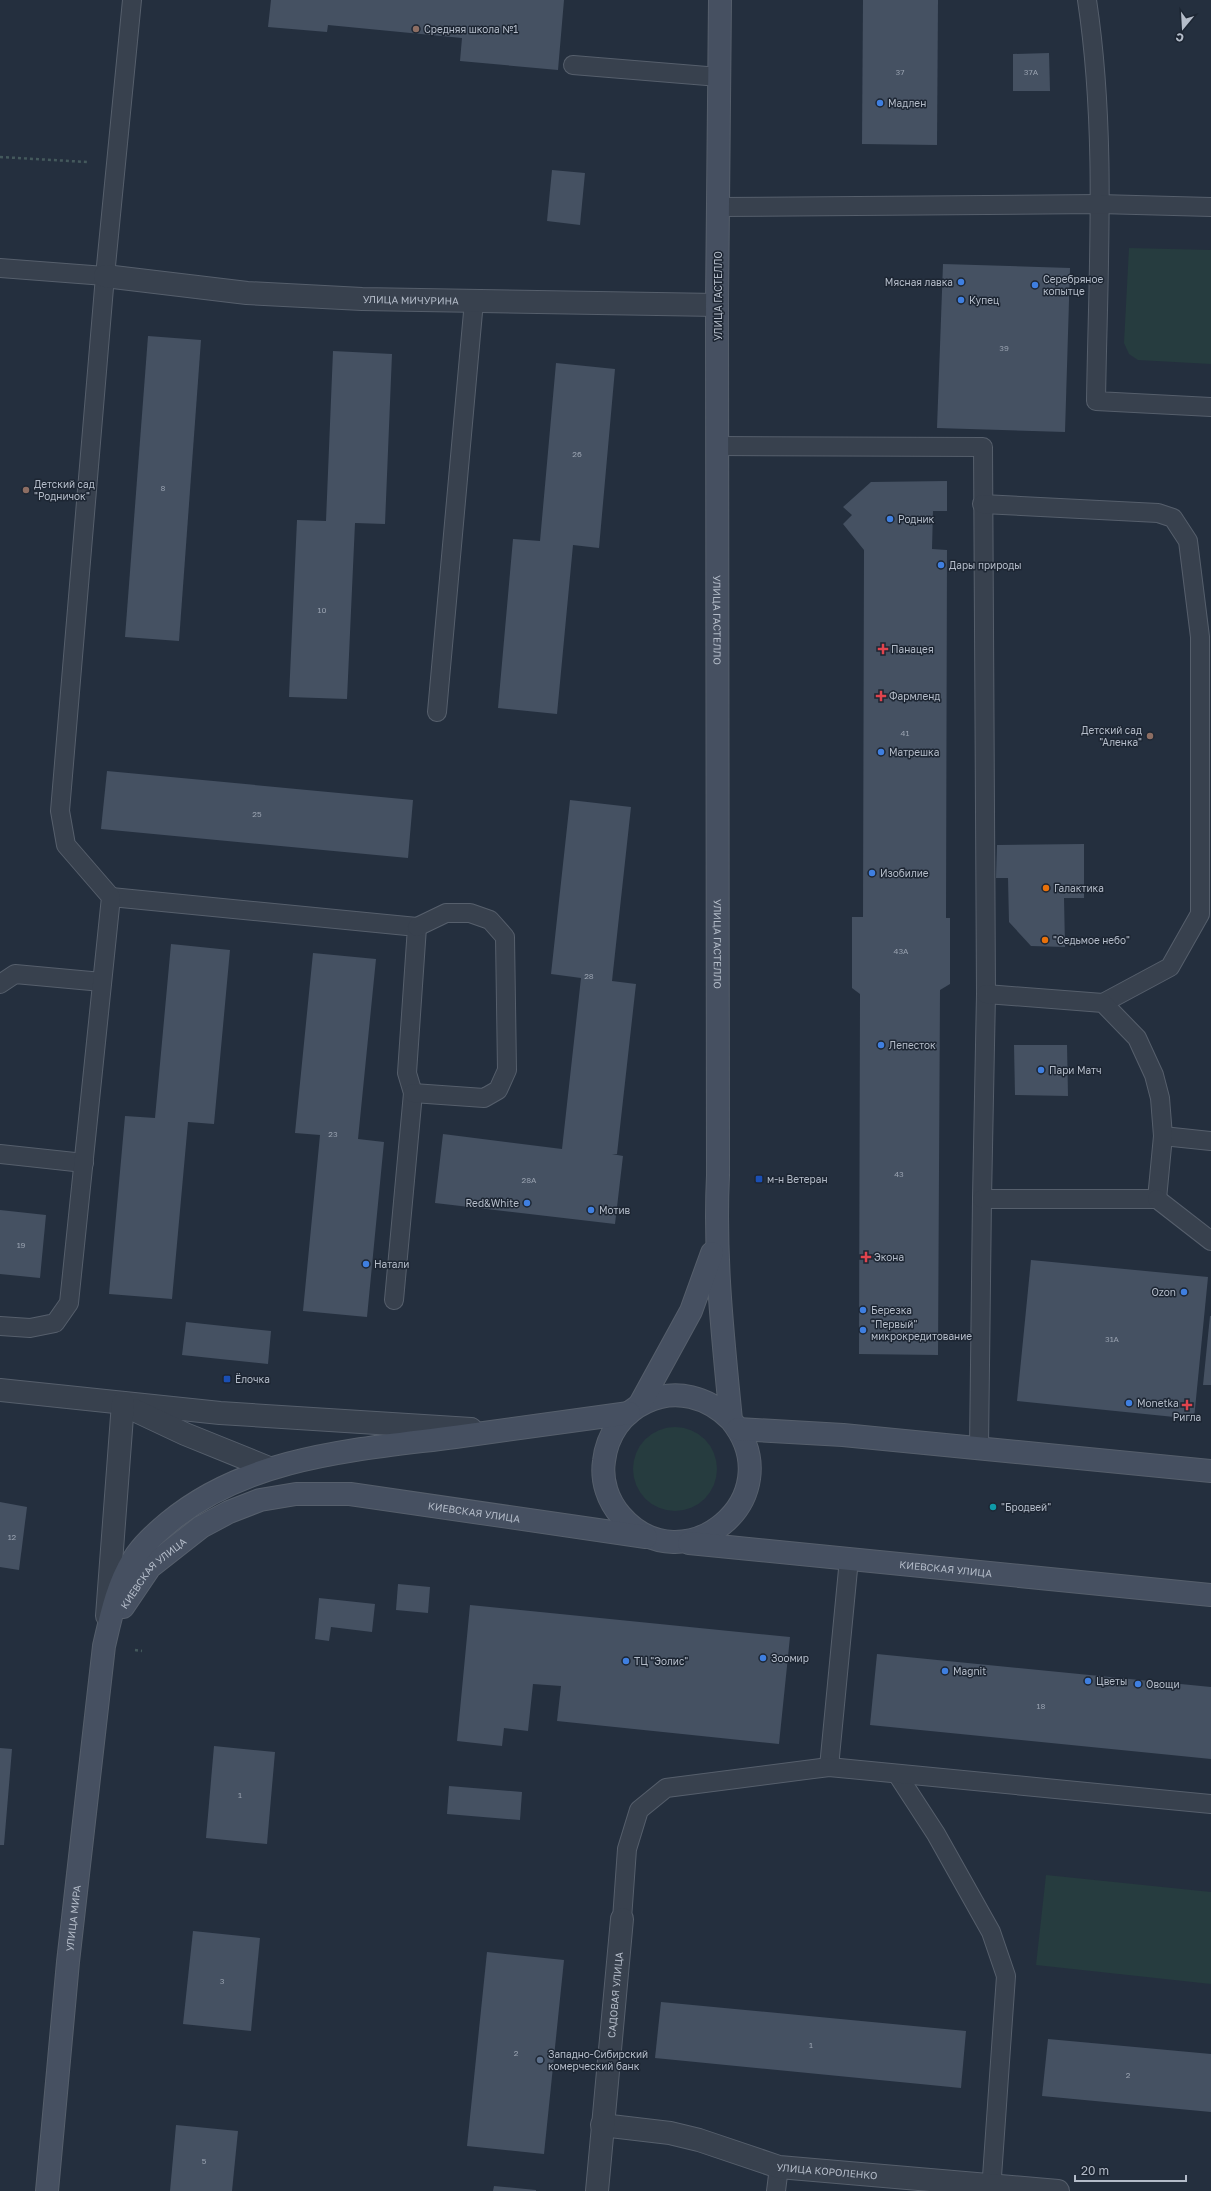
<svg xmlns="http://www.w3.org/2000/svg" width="1211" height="2191" font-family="'Golos Text',sans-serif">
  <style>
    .green { fill: #263c3f }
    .building { fill: #455162 }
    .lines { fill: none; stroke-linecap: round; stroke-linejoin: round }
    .service-casing { stroke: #565f6c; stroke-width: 20 }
    .minor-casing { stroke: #565f6c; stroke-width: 24 }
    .tertiary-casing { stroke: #565f6c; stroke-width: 24 }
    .secondary-casing { stroke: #565f6c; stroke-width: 24 }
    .path { stroke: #44595c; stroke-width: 2.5; stroke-dasharray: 3 3; stroke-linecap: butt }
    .service { stroke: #38414e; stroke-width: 18 }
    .minor { stroke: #38414e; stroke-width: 22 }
    .tertiary { stroke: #38414e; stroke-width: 22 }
    .secondary { stroke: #465061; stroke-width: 22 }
    .education-dot { fill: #8d6e63; stroke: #1d2633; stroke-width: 1.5 }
    .shop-dot { fill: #3f7fe0; stroke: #1d2633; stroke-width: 1.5 }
    .health-dot { fill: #e0444e; stroke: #1d2633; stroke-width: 1.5 }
    .food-dot { fill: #e8710a; stroke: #1d2633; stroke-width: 1.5 }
    .transit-dot { fill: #1a4fb4; stroke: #1d2633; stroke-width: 1.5 }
    .culture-dot { fill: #0f9aa8; stroke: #1d2633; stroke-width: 1.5 }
    .service-dot { fill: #5c6f8a; stroke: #1d2633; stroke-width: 1.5 }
    .labels { text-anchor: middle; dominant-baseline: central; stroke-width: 3; stroke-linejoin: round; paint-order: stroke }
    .number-label { font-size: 8px; fill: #98a1af }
    .poi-label { font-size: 10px; fill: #b4bcc9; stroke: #1d2633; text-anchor: start }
    .street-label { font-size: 10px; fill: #b4bcc9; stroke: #1d2633 }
  </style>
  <rect width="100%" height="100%" fill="#242f3e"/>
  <g class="green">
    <polygon points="1129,248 1211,250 1211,364 1138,360 1129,354 1124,343"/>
    <circle cx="675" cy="1469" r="42"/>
    <polygon points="1046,1875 1211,1892 1211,1984 1036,1965"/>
  </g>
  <g class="building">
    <polygon points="271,0 564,0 558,70 460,61 462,38 328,25 327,32 268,27"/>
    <polygon points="863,0 938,0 937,145 862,144"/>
    <polygon points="1049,53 1050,91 1013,91 1013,54"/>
    <polygon points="552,170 585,173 580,225 547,221"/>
    <polygon points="943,264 1070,268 1065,432 937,428"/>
    <polygon points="148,336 201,340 179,641 125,637"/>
    <polygon points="333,351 392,354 385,524 355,523 347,699 289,697 297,520 326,521"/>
    <polygon points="556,363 615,369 599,548 573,545 557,714 498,708 513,539 540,541"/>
    <polygon points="947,481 947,511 933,511 932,549 947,550 946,918 950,918 950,984 940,990 938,1355 859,1354 860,994 852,988 852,917 863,917 864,550 843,524 852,515 843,507 871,482"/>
    <polygon points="107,771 413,800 408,858 101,829"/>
    <polygon points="570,800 631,807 612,981 636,984 617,1154 612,1154 623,1156 615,1224 435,1203 443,1134 562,1149 581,978 551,974"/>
    <polygon points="1084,844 1084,898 1064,898 1065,947 1031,946 1009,922 1008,878 996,878 997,845"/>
    <polygon points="171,944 230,950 214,1124 188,1122 172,1299 109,1294 125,1116 155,1118"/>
    <polygon points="313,953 376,959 358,1139 384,1142 367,1317 303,1311 320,1135 295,1133"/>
    <polygon points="1014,1045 1067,1045 1068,1096 1015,1095"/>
    <polygon points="0,1210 46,1215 40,1278 0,1274"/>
    <polygon points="1031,1260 1208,1277 1194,1419 1017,1401"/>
    <polygon points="1210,1316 1211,1316 1211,1385 1203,1385"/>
    <polygon points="186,1322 271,1331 268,1364 182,1355"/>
    <polygon points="0,1502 27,1507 19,1570 0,1567"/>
    <polygon points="398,1584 430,1587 428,1613 396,1610"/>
    <polygon points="319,1598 375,1604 372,1632 331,1627 329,1641 315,1639"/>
    <polygon points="470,1605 790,1637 779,1744 557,1721 561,1686 533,1684 528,1731 504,1728 502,1746 457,1741"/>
    <polygon points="877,1654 1211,1687 1211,1759 870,1725"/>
    <polygon points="214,1746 275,1752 267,1844 206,1838"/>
    <polygon points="0,1748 12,1749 4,1845 0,1845"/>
    <polygon points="449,1786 522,1792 520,1820 447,1814"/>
    <polygon points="193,1931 260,1938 251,2031 183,2024"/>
    <polygon points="487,1952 564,1960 544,2154 467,2146"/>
    <polygon points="661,2002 966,2031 961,2088 655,2058"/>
    <polygon points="1048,2039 1211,2054 1211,2112 1042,2096"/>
    <polygon points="176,2125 238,2131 232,2191 170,2191"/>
    <polygon points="494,2186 536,2190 536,2191 493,2191"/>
  </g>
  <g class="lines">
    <defs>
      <g id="service">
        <path d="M1087,0C1107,132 1098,268 1096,401L1211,407"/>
        <polyline points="573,65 719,77"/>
        <polyline points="718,207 1099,204 1211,207"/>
        <polyline points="0,268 105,276"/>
        <polyline points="717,446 983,447 986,994 982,1199 979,1448"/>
        <polyline points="982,504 1158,513 1173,518 1188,541 1200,637 1200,914 1170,967 1103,1003"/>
        <polyline points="437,712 474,301"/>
        <polyline points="111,897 417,927 407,1073 413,1093 394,1300"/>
        <polyline points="0,984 15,974 102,982"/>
        <polyline points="413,1093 484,1098 498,1090 507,1070 505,937 490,920 470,913 446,913 417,927"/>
        <polyline points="1163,1136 1211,1141"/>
        <polyline points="0,1154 84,1163"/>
        <polyline points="982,1199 1157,1199 1163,1136 1160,1098 1154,1075 1137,1038 1103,1003 986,994"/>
        <polyline points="1157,1199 1211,1241"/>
        <polyline points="0,1326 30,1328 55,1323 69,1303 111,897 66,845 60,811 105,276 132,0"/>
        <polyline points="829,1767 849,1559"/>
        <polyline points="897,1774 936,1834 991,1932 1006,1976 991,2191"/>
        <polyline points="622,1919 627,1849 639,1810 666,1788 829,1767 1211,1804"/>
        <polyline points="776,2191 779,2167"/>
      </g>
      <g id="minor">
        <path id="s1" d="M105,276L247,293L362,299L717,305"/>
        <path id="s2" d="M602,2125L670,2133L699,2140L779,2167L1058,2191"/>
        <path id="s3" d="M597,2191L622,1919"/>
      </g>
      <g id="tertiary">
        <polyline points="0,1390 220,1413 471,1429"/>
        <polyline points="134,1410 185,1434 269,1468"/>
        <polyline points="107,1616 123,1403"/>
      </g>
      <g id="secondary">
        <path id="s4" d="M720,0L717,305L718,1175C714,1258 723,1338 731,1420C794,1498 683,1587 621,1516C608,1501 601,1481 604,1461C607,1435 622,1413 646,1402C676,1388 708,1397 731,1420"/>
        <polyline points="640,1404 691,1311 712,1253"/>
        <polyline points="738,1429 843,1435 1211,1471"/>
        <path id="s5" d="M689,1543L1211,1595"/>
        <path id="s6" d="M123,1607L150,1567L201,1527L229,1512L260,1500L296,1494H350L646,1537"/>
        <path id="s7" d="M47,2191L68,1962L104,1646C111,1616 117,1586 133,1560C142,1545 156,1533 169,1522C249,1456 356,1450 455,1437C513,1429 571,1421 629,1413"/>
      </g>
    </defs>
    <use href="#service" class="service-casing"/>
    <use href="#minor" class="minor-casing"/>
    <use href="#tertiary" class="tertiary-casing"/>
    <use href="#secondary" class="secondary-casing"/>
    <g class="path">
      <polyline points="0,157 87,162"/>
      <polyline points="135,1650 142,1651"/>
    </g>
    <use href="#service" class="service"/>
    <use href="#minor" class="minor"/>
    <use href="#tertiary" class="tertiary"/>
    <use href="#secondary" class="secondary"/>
  </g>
  <g class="education-dot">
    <circle cx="416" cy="29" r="4"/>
    <circle cx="26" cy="490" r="4"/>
    <circle cx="1150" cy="736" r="4"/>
  </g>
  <g class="shop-dot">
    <circle cx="880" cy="103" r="4"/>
    <circle cx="961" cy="282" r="4"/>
    <circle cx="1035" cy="285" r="4"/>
    <circle cx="961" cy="300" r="4"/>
    <circle cx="890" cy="519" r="4"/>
    <circle cx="941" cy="565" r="4"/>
    <circle cx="881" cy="752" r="4"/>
    <circle cx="872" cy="873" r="4"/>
    <circle cx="881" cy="1045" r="4"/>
    <circle cx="1041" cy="1070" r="4"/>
    <circle cx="527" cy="1203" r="4"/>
    <circle cx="591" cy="1210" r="4"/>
    <circle cx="366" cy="1264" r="4"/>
    <circle cx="1184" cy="1292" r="4"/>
    <circle cx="863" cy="1310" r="4"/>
    <circle cx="863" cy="1330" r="4"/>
    <circle cx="1129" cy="1403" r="4"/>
    <circle cx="763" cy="1658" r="4"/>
    <circle cx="626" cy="1661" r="4"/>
    <circle cx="945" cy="1671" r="4"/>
    <circle cx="1088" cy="1681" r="4"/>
    <circle cx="1138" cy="1684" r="4"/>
  </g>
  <g class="health-dot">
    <path d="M881 643h4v4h4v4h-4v4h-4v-4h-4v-4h4z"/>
    <path d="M879 690h4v4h4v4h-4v4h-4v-4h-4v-4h4z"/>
    <path d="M864 1251h4v4h4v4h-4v4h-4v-4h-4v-4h4z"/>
    <path d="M1185 1399h4v4h4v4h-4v4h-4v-4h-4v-4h4z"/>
  </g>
  <g class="food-dot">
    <circle cx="1046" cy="888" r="4"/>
    <circle cx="1045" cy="940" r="4"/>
  </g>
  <g class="transit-dot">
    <rect x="755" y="1175" width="8" height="8" rx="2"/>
    <rect x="223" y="1375" width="8" height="8" rx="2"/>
  </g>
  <circle class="culture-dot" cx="993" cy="1507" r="4"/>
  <circle class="service-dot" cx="540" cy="2060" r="4"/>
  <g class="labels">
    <g class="number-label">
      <text x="900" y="72">37</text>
      <text x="1031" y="72">37А</text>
      <text x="1004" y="348">39</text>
      <text x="577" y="454">26</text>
      <text x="163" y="488">8</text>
      <text x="322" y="610">10</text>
      <text x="905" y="733">41</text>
      <text x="257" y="814">25</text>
      <text x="901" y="951">43А</text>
      <text x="589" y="976">28</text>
      <text x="333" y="1134">23</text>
      <text x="899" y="1174">43</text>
      <text x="529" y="1180">28А</text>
      <text x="21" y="1245">19</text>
      <text x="1112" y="1339">31А</text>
      <text x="12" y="1537">12</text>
      <text x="1041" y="1706">18</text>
      <text x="240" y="1795">1</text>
      <text x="222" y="1981">3</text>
      <text x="811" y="2045">1</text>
      <text x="516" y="2053">2</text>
      <text x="1128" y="2075">2</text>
      <text x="204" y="2161">5</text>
    </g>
    <g class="poi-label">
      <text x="424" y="29">Средняя школа №1</text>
      <text x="888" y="103">Мадлен</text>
      <text x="1043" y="279">Серебряное<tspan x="1043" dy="12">копытце</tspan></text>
      <text x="953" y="282" text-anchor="end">Мясная лавка</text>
      <text x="969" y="300">Купец</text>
      <text x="34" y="484">Детский сад<tspan x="34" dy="12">"Родничок"</tspan></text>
      <text x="898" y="519">Родник</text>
      <text x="949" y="565">Дары природы</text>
      <text x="891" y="649">Панацея</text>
      <text x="889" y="696">Фармленд</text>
      <text x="1142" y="730" text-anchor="end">Детский сад<tspan x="1142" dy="12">"Аленка"</tspan></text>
      <text x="889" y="752">Матрешка</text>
      <text x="880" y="873">Изобилие</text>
      <text x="1054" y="888">Галактика</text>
      <text x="1053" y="940">"Седьмое небо"</text>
      <text x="889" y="1045">Лепесток</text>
      <text x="1049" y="1070">Пари Матч</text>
      <text x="767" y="1179">м-н Ветеран</text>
      <text x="519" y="1203" text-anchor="end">Red&amp;White</text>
      <text x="599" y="1210">Мотив</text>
      <text x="874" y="1257">Экона</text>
      <text x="374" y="1264">Натали</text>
      <text x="1176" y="1292" text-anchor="end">Ozon</text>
      <text x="871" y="1310">Березка</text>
      <text x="871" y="1324">"Первый"<tspan x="871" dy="12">микрокредитование</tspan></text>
      <text x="235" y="1379">Ёлочка</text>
      <text x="1137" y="1403">Monetka</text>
      <text x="1187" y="1417" text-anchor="middle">Ригла</text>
      <text x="1001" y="1507">"Бродвей"</text>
      <text x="771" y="1658">Зоомир</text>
      <text x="634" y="1661">ТЦ "Эолис"</text>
      <text x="953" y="1671">Magnit</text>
      <text x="1096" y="1681">Цветы</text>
      <text x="1146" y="1684">Овощи</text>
      <text x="548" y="2054">Западно-Сибирский<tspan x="548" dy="12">комерческий банк</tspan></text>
    </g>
    <g class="street-label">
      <text transform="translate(718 296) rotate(-90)">УЛИЦА ГАСТЕЛЛО</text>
      <text stroke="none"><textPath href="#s1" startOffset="307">УЛИЦА МИЧУРИНА</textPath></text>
      <text stroke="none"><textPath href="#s4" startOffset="620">УЛИЦА ГАСТЕЛЛО</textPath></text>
      <text stroke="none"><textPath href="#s4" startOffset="944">УЛИЦА ГАСТЕЛЛО</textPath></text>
      <text stroke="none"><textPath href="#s6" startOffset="394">КИЕВСКАЯ УЛИЦА</textPath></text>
      <text stroke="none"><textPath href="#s5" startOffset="258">КИЕВСКАЯ УЛИЦА</textPath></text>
      <text stroke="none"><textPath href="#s6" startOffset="46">КИЕВСКАЯ УЛИЦА</textPath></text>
      <text stroke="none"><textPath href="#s7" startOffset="274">УЛИЦА МИРА</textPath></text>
      <text stroke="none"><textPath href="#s3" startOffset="197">САДОВАЯ УЛИЦА</textPath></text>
      <text stroke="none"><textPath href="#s2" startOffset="231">УЛИЦА КОРОЛЕНКО</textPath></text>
    </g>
  </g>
  <g transform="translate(1183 28) rotate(198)" stroke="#1d2633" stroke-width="3" paint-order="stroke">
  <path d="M0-3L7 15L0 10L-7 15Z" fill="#b4bcc9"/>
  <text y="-6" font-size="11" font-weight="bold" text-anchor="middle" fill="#b4bcc9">С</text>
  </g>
  <path d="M1075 2175v6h111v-6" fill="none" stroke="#b4bcc9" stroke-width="2"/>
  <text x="1081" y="2175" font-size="12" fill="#b4bcc9" stroke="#1d2633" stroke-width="3" paint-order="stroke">20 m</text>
</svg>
